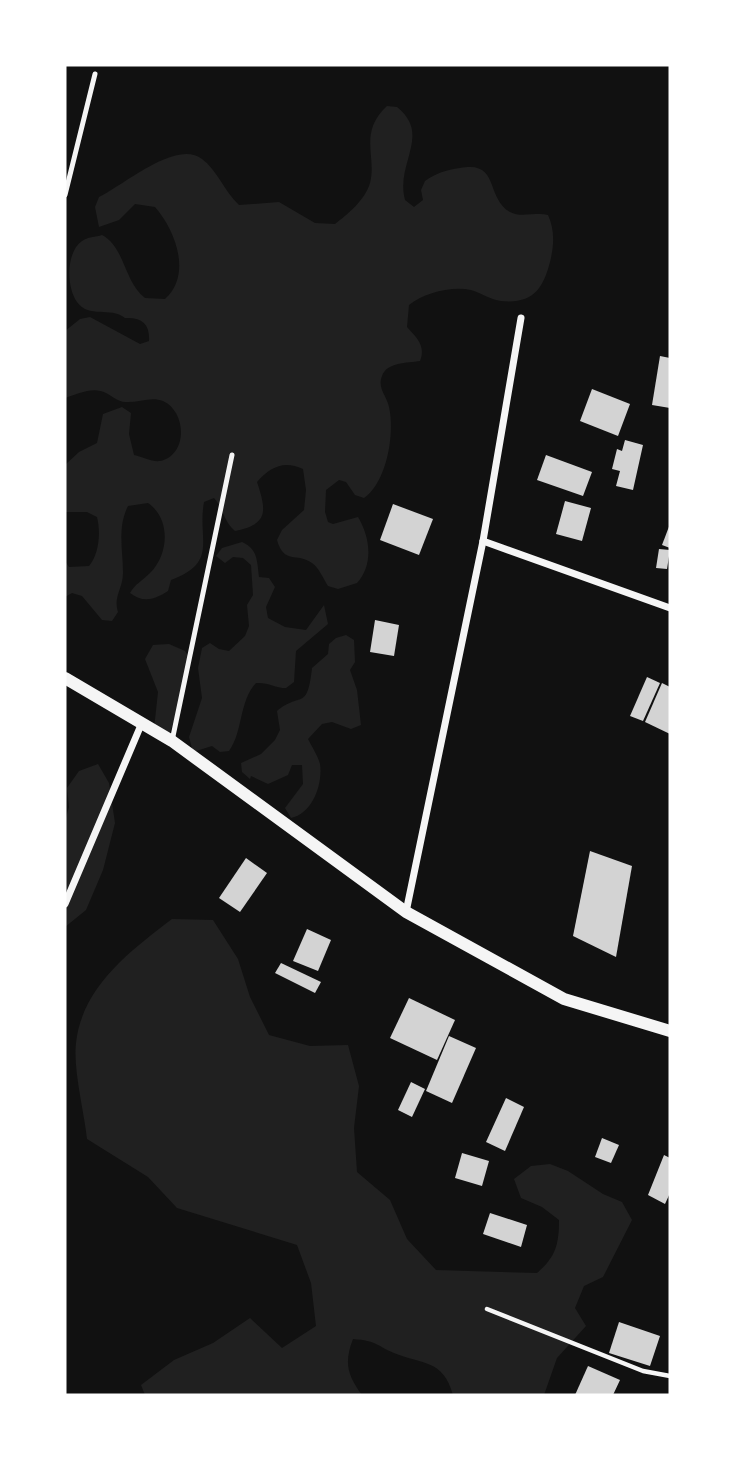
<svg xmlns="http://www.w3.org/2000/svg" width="735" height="1460" font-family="'Space Grotesk',sans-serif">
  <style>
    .green { fill: #202020 }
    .building { fill: #d3d3d3 }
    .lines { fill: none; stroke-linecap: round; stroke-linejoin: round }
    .path { stroke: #f5f5f5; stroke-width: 4.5 }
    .service { stroke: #f5f5f5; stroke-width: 5 }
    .minor { stroke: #f5f5f5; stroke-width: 7 }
    .tertiary { stroke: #f5f5f5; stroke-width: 12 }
  </style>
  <rect width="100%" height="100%" fill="#111"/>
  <g class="green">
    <path d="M387,106L397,107C432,135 395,163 405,200L414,207L423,200L421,190L425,181C436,173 446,170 460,168C500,160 485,197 510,212C520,218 536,212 548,215C555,230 554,246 550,262C543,289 533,304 501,301C491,300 481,293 471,290C451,286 424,293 409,305L407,327C417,338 426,346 420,361C407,363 387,362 382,376C377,388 387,396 389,407C395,433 387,482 364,498L355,495L346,482L339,480L326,490L325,512L328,522L333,524L358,517C370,537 374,564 357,583L338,589L328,586C323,578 319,568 312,563C297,552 284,565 277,540L282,530L304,510L306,490L303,469C284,460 270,467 257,482C267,512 268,524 235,531C223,521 224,509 214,498L204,502C197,540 219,562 171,580L168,591C154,600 143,603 130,593C135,584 142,581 150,573C169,554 171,519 148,503L128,506C117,528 123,550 123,573C123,588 113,597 118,612L112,621L102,620L82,596L72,593L65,597V561L69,567L89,566C99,554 101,533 97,517L87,512H65V465L79,452L97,443L103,414L122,407L131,413L129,434L134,455C143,457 152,462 160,461C188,455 187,412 163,401C151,396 138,403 125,402C119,402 112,396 106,393C93,386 78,394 65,398V331L80,319L90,317L140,344L149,341C150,324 142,317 125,318C110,306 89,319 77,302C66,287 66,252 82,241C87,237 96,237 102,235C125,247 124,282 145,298L165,299C192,275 176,231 155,207L135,204L119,220L99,227L95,207L99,197C123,186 176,139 202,159C217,170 225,192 239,205L279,202L315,223L335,224C348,214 365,200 370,183C377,156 358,133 387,106Z"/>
    <path d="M242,542C258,549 257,561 259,577L269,578L275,587L266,607L268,618L285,627L306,630L324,605L328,624L296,651L294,682L286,688C275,688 268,682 256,683C239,701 243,732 229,751L220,752L212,746L193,752L189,737L202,698L198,668L202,648L210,643L219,649L229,651L245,636L249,626L247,605L253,595L251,565L243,558L233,557L225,563L216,556L222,548Z"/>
    <path d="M346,635L354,640L355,662L350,670L357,690L361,725L351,729L332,722L322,724L308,739C312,747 318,756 320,764C323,785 312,814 291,818L285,808L303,784L302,765H292L288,775L268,784L251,776L250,779L242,772L241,763L261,754L275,740L280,730L277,711C301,691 307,712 312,668L328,654L329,644L336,638Z"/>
    <path d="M169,644L185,651L188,656C186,673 176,723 169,733L154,729L158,692L145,659L153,645Z"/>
    <polygon points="98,764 109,783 115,823 103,870 86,910 65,927 65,821 69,807 67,788 79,771"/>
    <path d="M172,919L213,920L238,959L250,997L269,1035L310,1046L348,1045L359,1086L354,1128L357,1172L390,1200L407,1239L436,1270L537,1273C556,1257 559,1244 559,1220L542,1207L521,1198L514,1179L531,1166L550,1164L568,1171L603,1194L622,1202L632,1220L603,1277L584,1286L575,1308L586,1326L557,1358L544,1395H453C443,1359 423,1365 394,1353C375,1345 378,1341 353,1339C344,1362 347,1375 362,1395H145L141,1385L174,1360L213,1343L250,1318L282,1348L316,1326L311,1283L297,1245L177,1208L148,1177L87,1139C84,1111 73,1070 76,1043C82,987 130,951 172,919Z"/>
  </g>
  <g class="building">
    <polygon points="660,356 670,358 670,408 652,405"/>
    <polygon points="592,389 630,404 618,436 580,421"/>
    <polygon points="625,440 643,445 633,490 616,486 620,471 612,469 617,449 622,451"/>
    <polygon points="546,455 592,472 583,496 537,480"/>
    <polygon points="565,501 591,508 582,541 556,534"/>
    <polygon points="393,504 433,519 419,555 380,540"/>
    <polygon points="670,524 670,548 662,545"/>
    <polygon points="659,549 670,550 667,569 656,568"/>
    <polygon points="375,620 399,625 394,656 370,652"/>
    <polygon points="647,677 660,683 643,721 630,716"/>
    <polygon points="662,683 670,687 670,734 645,722"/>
    <polygon points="590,851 632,866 616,957 573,936"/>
    <polygon points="246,858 267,873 240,912 219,898"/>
    <polygon points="307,929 331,940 318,971 293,961"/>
    <polygon points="281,963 321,982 315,993 275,973"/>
    <polygon points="409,998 455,1020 437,1060 390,1038"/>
    <polygon points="449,1036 476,1048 452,1103 426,1091"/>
    <polygon points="411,1082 425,1089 412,1117 398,1110"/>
    <polygon points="506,1098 524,1107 505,1151 486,1142"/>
    <polygon points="602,1138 619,1145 611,1163 595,1157"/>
    <polygon points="462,1153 489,1161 482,1186 455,1178"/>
    <polygon points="664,1155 670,1158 670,1193 665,1204 648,1195"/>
    <polygon points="490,1213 527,1225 521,1247 483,1234"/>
    <polygon points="619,1322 660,1336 650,1366 609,1353"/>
    <polygon points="588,1366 620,1380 613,1395 575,1395"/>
  </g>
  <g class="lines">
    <polyline class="path" points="487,1309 643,1371 670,1376"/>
    <g class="service">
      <polyline points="65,195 95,74"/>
      <polyline points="172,741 232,455"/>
    </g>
    <g class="minor">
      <polyline points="483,541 670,608"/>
      <polyline points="65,904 141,725"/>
      <polyline points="406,912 483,541 521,318"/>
    </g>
    <polyline class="tertiary" points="65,678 172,741 406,912 564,999 670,1031"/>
  </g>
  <rect width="735" height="1460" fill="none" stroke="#ffffff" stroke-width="133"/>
</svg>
